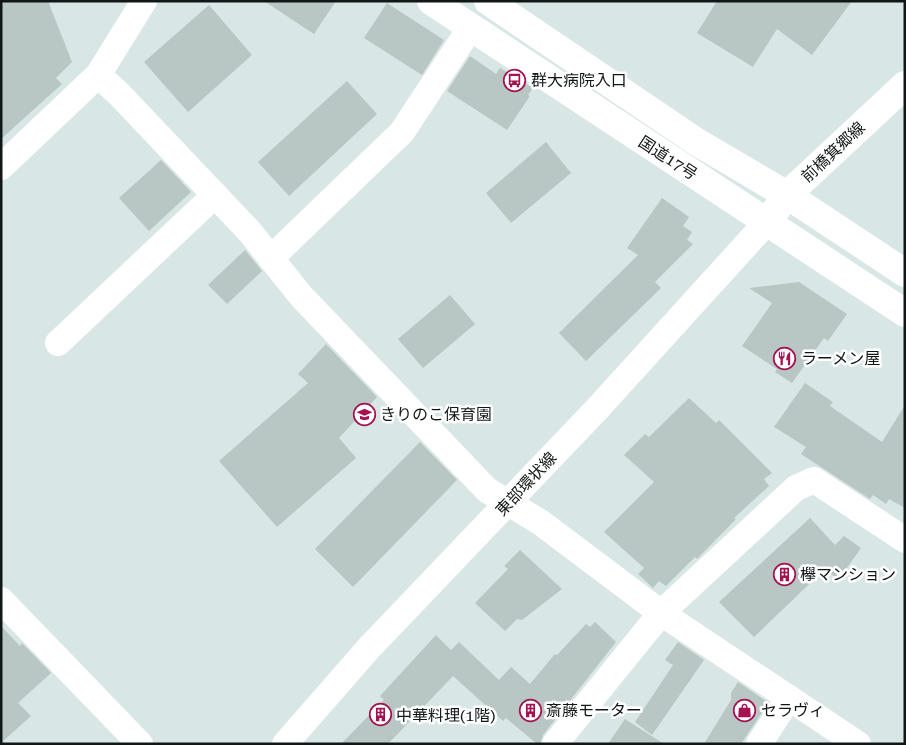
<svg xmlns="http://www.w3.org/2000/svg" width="906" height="745" font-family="'Roboto Serif','Noto Sans JP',serif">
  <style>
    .building { fill: #b8c6c4 }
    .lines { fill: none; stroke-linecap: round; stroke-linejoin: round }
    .minor { stroke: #fff; stroke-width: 26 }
    .major { stroke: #fff; stroke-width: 28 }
    .highway { stroke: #fff; stroke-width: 28 }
    .labels { text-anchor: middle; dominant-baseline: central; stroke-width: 5; stroke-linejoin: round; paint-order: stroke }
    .poi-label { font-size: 16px; fill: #111716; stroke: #fff; text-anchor: start }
    .street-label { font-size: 16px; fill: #111716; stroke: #fff }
  </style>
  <rect width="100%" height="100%" fill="#d8e7e5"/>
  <g class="building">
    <polygon points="1,1 48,1 72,62 56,78 62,84 1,139"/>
    <polygon points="264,1 336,1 314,34"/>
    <polygon points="717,1 852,1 812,55 777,29 753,67 697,33"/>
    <polygon points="387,3 444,40 422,75 364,38"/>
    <polygon points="209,5 252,55 188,112 144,62"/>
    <polygon points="470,56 496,74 500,68 533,88 528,95 530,96 507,130 447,91"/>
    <polygon points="347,81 377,114 289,196 258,162"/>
    <polygon points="546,142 571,173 511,223 486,193"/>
    <polygon points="161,160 191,192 149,231 119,198"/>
    <polygon points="662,198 689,217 683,226 692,232 687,240 693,244 655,282 661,288 586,361 559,333 638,255 627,248"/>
    <polygon points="245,250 262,271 227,304 208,285"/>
    <polygon points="799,282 847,314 828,341 824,338 792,383 775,372 777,369 742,346 772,303 749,288"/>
    <polygon points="450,295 475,324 423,368 398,339"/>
    <polygon points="326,344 377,397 339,438 356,458 277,527 219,461 308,383 298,374"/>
    <polygon points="805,383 833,402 830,406 882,442 905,405 905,508 889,499 886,504 873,495 870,499 801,454 806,447 774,427"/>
    <polygon points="689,398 716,423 719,420 772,473 764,479 769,486 734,518 736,519 697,559 695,557 666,586 659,581 653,588 638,574 644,568 604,532 654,482 624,455 645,434 649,437"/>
    <polygon points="420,442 457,480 353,587 315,549"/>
    <polygon points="810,518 835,545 844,536 861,548 839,579 824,570 754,637 719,602"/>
    <polygon points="520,550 562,589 522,620 517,619 505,631 475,603 508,569 504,566"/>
    <polygon points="595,622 616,642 543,735 540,744 537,744 506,718 503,721 453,676 388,744 341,744 384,700 380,696 436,635 451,650 459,642 499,680 511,667 530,684 555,654 557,655 586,624 590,627"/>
    <polygon points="1,626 20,646 22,643 51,673 18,703 31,716 1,743"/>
    <polygon points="678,642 704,660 652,735 635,722 673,665 665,660"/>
    <polygon points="738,682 766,701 767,705 741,744 704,744 731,700 731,693"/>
    <polygon points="625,719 664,744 608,744"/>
  </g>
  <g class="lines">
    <g class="minor">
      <polyline points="98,75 119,94 250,232 301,296 487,490 540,522 661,613 858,744"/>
      <polyline points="1,167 98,75 144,1"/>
      <polyline points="271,258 402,132 471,27"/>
      <polyline points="58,343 215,195"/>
      <polyline points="1,600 140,744"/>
      <polyline points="285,744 368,649 598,408 766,223"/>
      <polyline points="555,744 661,613 796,488 814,480 905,540"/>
      <polyline points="759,744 789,698"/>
    </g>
    <polyline class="major" points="766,223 787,195 905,85"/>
    <g class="highway">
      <polyline points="431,1 905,313"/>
      <polyline points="488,1 697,142 787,195 905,273"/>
    </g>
  </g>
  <defs>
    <symbol id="bus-ring" viewBox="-11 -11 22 22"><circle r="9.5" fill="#fff" stroke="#a41252" stroke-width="1.5"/><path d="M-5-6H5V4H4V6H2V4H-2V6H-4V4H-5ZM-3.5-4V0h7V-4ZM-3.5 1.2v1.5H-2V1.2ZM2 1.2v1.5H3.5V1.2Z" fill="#a41252"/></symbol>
    <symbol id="restaurant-ring" viewBox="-11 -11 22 22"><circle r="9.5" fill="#fff" stroke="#a41252" stroke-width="1.5"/><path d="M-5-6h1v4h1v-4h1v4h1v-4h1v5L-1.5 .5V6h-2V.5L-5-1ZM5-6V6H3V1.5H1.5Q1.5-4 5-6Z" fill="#a41252"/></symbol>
    <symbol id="school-ring" viewBox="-11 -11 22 22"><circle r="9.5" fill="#fff" stroke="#a41252" stroke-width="1.5"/><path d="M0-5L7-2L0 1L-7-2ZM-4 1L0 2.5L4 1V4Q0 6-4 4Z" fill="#a41252"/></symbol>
    <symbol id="building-ring" viewBox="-11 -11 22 22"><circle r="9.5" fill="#fff" stroke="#a41252" stroke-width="1.5"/><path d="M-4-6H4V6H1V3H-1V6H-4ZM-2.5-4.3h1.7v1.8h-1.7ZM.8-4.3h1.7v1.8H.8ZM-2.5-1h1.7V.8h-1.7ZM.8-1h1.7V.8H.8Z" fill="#a41252"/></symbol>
    <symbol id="shop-ring" viewBox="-11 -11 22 22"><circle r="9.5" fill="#fff" stroke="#a41252" stroke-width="1.5"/><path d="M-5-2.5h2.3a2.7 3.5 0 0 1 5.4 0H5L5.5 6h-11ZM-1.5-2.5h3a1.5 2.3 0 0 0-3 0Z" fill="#a41252"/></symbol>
  </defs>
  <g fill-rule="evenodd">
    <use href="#bus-ring" x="502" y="68" width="25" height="25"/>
    <use href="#restaurant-ring" x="772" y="346" width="25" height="25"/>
    <use href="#school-ring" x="352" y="402" width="25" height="25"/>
    <use href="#building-ring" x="772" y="562" width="25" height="25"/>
    <use href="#building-ring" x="518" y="698" width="25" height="25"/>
    <use href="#shop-ring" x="732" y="698" width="25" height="25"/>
    <use href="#building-ring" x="368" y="702" width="25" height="25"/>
  </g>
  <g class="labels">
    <g class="poi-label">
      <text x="531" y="80">群大病院入口</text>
      <text x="801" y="358">ラーメン屋</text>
      <text x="380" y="414">きりのこ保育園</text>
      <text x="800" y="574">欅マンション</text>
      <text x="546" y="710">斎藤モーター</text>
      <text x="761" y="710">セラヴィ</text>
      <text x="396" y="715">中華料理(1階)</text>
    </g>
    <g class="street-label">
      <text transform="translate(833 152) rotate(-43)">前橋箕郷線</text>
      <text transform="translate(668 158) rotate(33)">国道17号</text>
      <text transform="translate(526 484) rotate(-47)">東部環状線</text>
    </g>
  </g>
  <rect width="906" height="745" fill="none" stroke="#111716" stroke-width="5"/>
</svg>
